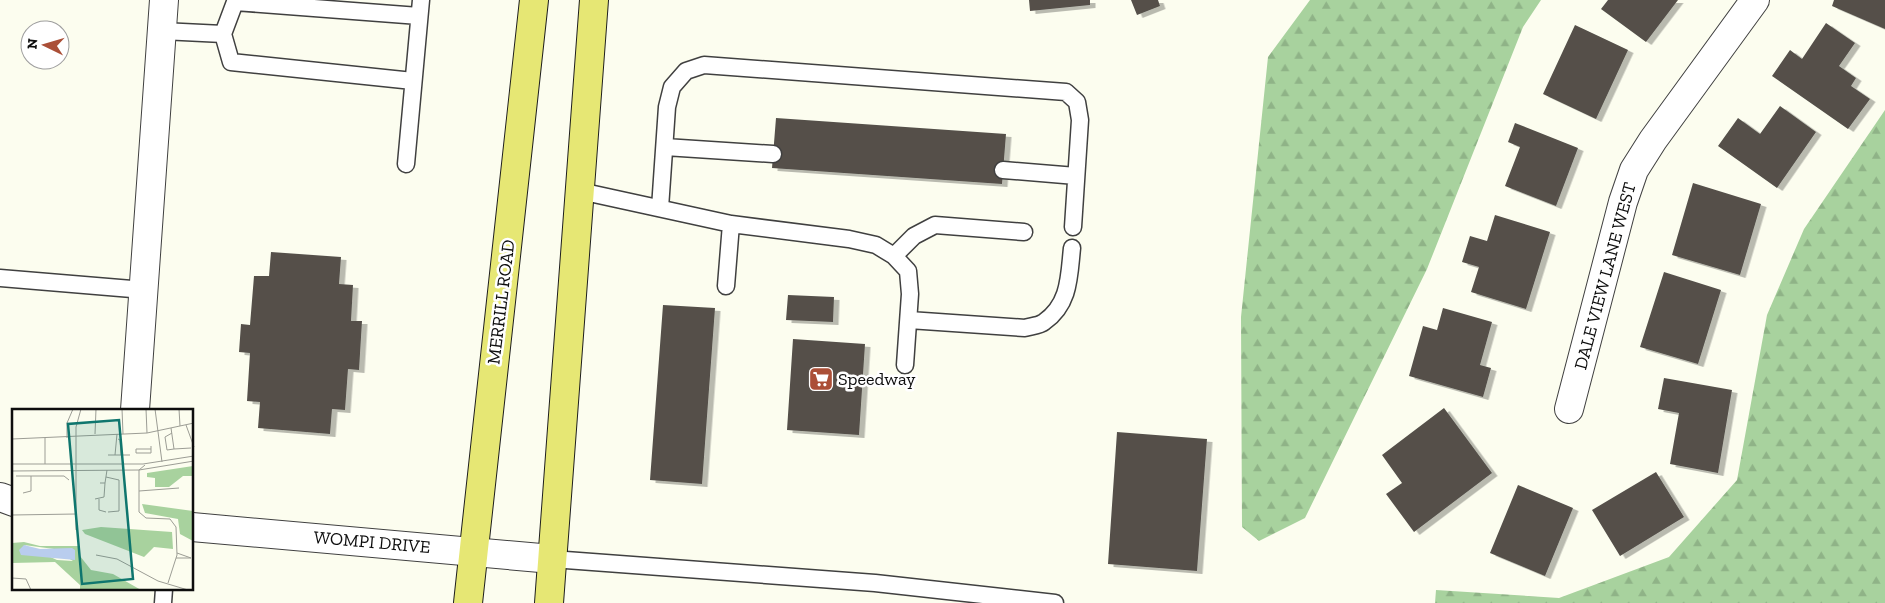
<svg xmlns="http://www.w3.org/2000/svg" width="1885" height="603" viewBox="0 0 1885 603" font-family="'Zilla Slab',serif">
  <style>
    .forest { fill: url(#forest-firs) }
    .building { fill: #54504a; filter: url(#shadow) }
    .lines { fill: none; stroke-linecap: round; stroke-linejoin: round }
    .lane-casing { stroke: #404040; stroke-width: 19 }
    .street-casing { stroke: #404040; stroke-width: 30 }
    .primary-casing { stroke: #1e1e1e; stroke-width: 30 }
    .lane { stroke: #fff; stroke-width: 16 }
    .street { stroke: #fff; stroke-width: 28 }
    .primary { stroke: #e6e774; stroke-width: 28 }
    .labels { text-anchor: middle; dominant-baseline: central; stroke-width: 5; stroke-linejoin: round; paint-order: stroke }
    .street-label { font-size: 18px; fill: #0d0d0d; stroke: #fff }
    .poi-label { font-size: 18px; fill: #0d0d0d; stroke: #fff; text-anchor: start }
    .inset-road { fill: none; stroke: #9c9d95; stroke-width: 1 }
    .view { fill: #0f766e; fill-opacity: 0.15; stroke: #0f766e; stroke-width: 2.5 }
    .inset-edge { fill: none; stroke: #0d0d0d; stroke-width: 2.5 }
  </style>
  <defs>
    <pattern id="forest-firs" width="22" height="20" patternUnits="userSpaceOnUse" patternTransform="scale(1.25)"><rect width="22" height="20" fill="#a8d29e"/><path d="M5 1l3.5 6h-7zM16 11l3.5 6h-7z" fill="#8fb387"/></pattern>
    <filter id="shadow"><feDropShadow dx="5.5" dy="3" stdDeviation="0" flood-color="#0004"/></filter>
  </defs>
  <rect width="100%" height="100%" fill="#fcfdef"/>
  <path class="forest" d="M1310 0H1541L1523 27 1427 269 1305 518 1259 541 1242 527 1241 317 1268 57Z
    M1885 110V603H1435L1436 590 1559 598 1669 557 1737 480 1767 315 1804 229Z"/>
  <path class="building" d="M1029 0H1090V5L1030 11Z
    M1131 0H1158L1160 6 1137 15Z
    M1608 0H1678L1646 42 1601 9Z
    M1834 0H1885V29L1832 6Z
    M1826 23 1855 43 1839 66 1856 78 1851 86 1870 99 1848 129 1772 76 1790 50 1802 59Z
    M1575 25 1628 50 1596 119 1543 94Z
    M1780 106 1816 132 1777 188 1718 146 1738 118 1760 134Z
    M776 118 1006 134 1002 184 772 168Z
    M1515 123 1578 148 1556 206 1505 186 1520 147 1508 142Z
    M1693 183 1761 204 1740 275 1672 255Z
    M1495 215 1550 232 1526 309 1471 292 1479 267 1462 262 1470 236 1487 241Z
    M271 252 341 257 339 284 353 285 351 321H362L359 370 348 369 345 410 332 409 330 434 258 428 260 402 247 401 250 353 239 352 241 324 250 325 254 276H269Z
    M1664 272 1721 290 1698 364 1640 347Z
    M788 295 834 297 833 322 786 320Z
    M663 305 715 308 702 484 650 480Z
    M1443 308 1492 322 1480 365 1491 368 1483 397 1409 376 1423 326 1437 330Z
    M793 339 865 344 859 435 787 430Z
    M1664 378 1732 390 1718 473 1670 464 1679 413 1658 409Z
    M1444 408 1492 473 1414 532 1386 494 1402 483 1382 455Z
    M1117 432 1207 439 1197 571 1108 564Z
    M1656 472 1684 517 1620 556 1592 510Z
    M1518 485 1573 508 1545 576 1490 553Z"/>
  <g class="lines">
    <defs>
      <path id="lane" d="M162 31 223 34
        M413 81 231 62 223 34 235 2 419 16
        M665 147 773 154
        M406 164 421 0
        M1003 170 1076 176
        M580 191 731 224 726 286
        M660 208 667 107 672 87 686 71 704 65 1066 92 1077 102 1080 120 1073 227
        M731 224 849 239 876 245 894 256 908 271 910 294 905 365
        M894 256 914 236 935 225 1024 232
        M0 278 144 290
        M909 320 1025 328C1031 326 1039 326 1044 322 1070 304 1069 276 1072 248
        M552 559 875 583 1055 603
        M163 603 164 589"/>
      <path id="street" d="M1569 409 1623 202 1634 170 1653 140 1755 0
        M135 410 164 0
        M0 497 14 502
        M192 527 552 559"/>
      <path id="primary" d="M468 603 534 0
        M549 603 594 0"/>
    </defs>
    <use href="#lane" class="lane-casing"/>
    <use href="#street" class="street-casing"/>
    <use href="#primary" class="primary-casing"/>
    <use href="#lane" class="lane"/>
    <use href="#street" class="street"/>
    <use href="#primary" class="primary"/>
  </g>
  <defs>
    <symbol id="supermarket-square" viewBox="-11 -11 22 22"><rect x="-9" y="-9" width="18" height="18" rx="4" fill="#ab4f37" stroke="#fff"/><path d="M-6-5.5h2.5l.6 2H6L4.5 2H-2.5L-4.4-4H-6ZM-1.5 3.2a1.3 1.3 0 1 0 .1 0ZM3 3.2a1.3 1.3 0 1 0 .1 0Z" fill="#fff"/></symbol>
  </defs>
  <g fill-rule="evenodd">
    <use href="#supermarket-square" x="807" y="365" width="28" height="28"/>
  </g>
  <g class="labels">
    <g class="street-label">
      <text transform="translate(1605 276) rotate(-75)">DALE VIEW LANE WEST</text>
      <text transform="translate(501 302) rotate(-83)">MERRILL ROAD</text>
      <text transform="translate(372 542) rotate(5)">WOMPI DRIVE</text>
    </g>
    <g class="poi-label">
      <text x="838" y="379">Speedway</text>
    </g>
  </g>
  <g transform="translate(12 409)">
    <rect width="181" height="181" fill="#fcfdef"/>
    <path d="M181 57V67H171L157 78H143V69L135 68V64ZM130 95 181 102V132L168 125 166 110 133 104ZM89 118 160 123 161 140 142 138 132 148 73 125 70 121ZM12 133 28 137H68V147L79 161 101 165 129 181H68V176L43 153 0 154V134ZM12 136 42 140 61 152 45 151Z" fill="#a8d29e" fill-rule="evenodd"/>
    <path d="M12 136 28 140 60 139 63 141V151L9 146 7 141Z" fill="#b9cdee"/>
    <path class="inset-road" d="M110 0 111 25M134 0 135 24M143 0 150 53M167 0 168 17M174 16 182 38M159 19 162 40 155 41 153 28 160 24M83 25 84 0M33 29V55M55 29V14L61 0M0 30 135 24 182 14M106 30 108 31 109 46M139 37V44H124V40H139M162 40 179 39M96 46H118M103 46 105 25M0 55H131L182 47M133 56 127 61V103L134 109 158 110 164 118 165 146 156 174M0 62 127 61 182 52M4 67H52L57 71M94 68 107 71V102L96 103M88 74H93L95 61M127 82 167 79M11 84 19 82V67M83 90 92 88 93 74M87 90V101L94 103M0 106 64 105M64 121V18L69 0M84 146 105 150 146 172 176 181M164 149H179L165 144M0 169 14 170 19 181"/>
    <path class="view" d="M107 11 121 170 70 175 56 15Z"/>
    <rect width="181" height="181" class="inset-edge"/>
  </g>
  <g transform="translate(45 45) rotate(275)"><circle r="24" fill="#ffffff" stroke="#9e9e9e"/>
  <path d="M0-4L9 19L0 12L-9 19Z" fill="#ab4f37"/>
  <text y="-8" font-size="14" font-weight="bold" text-anchor="middle" fill="#0d0d0d">N</text>
  </g>
</svg>
